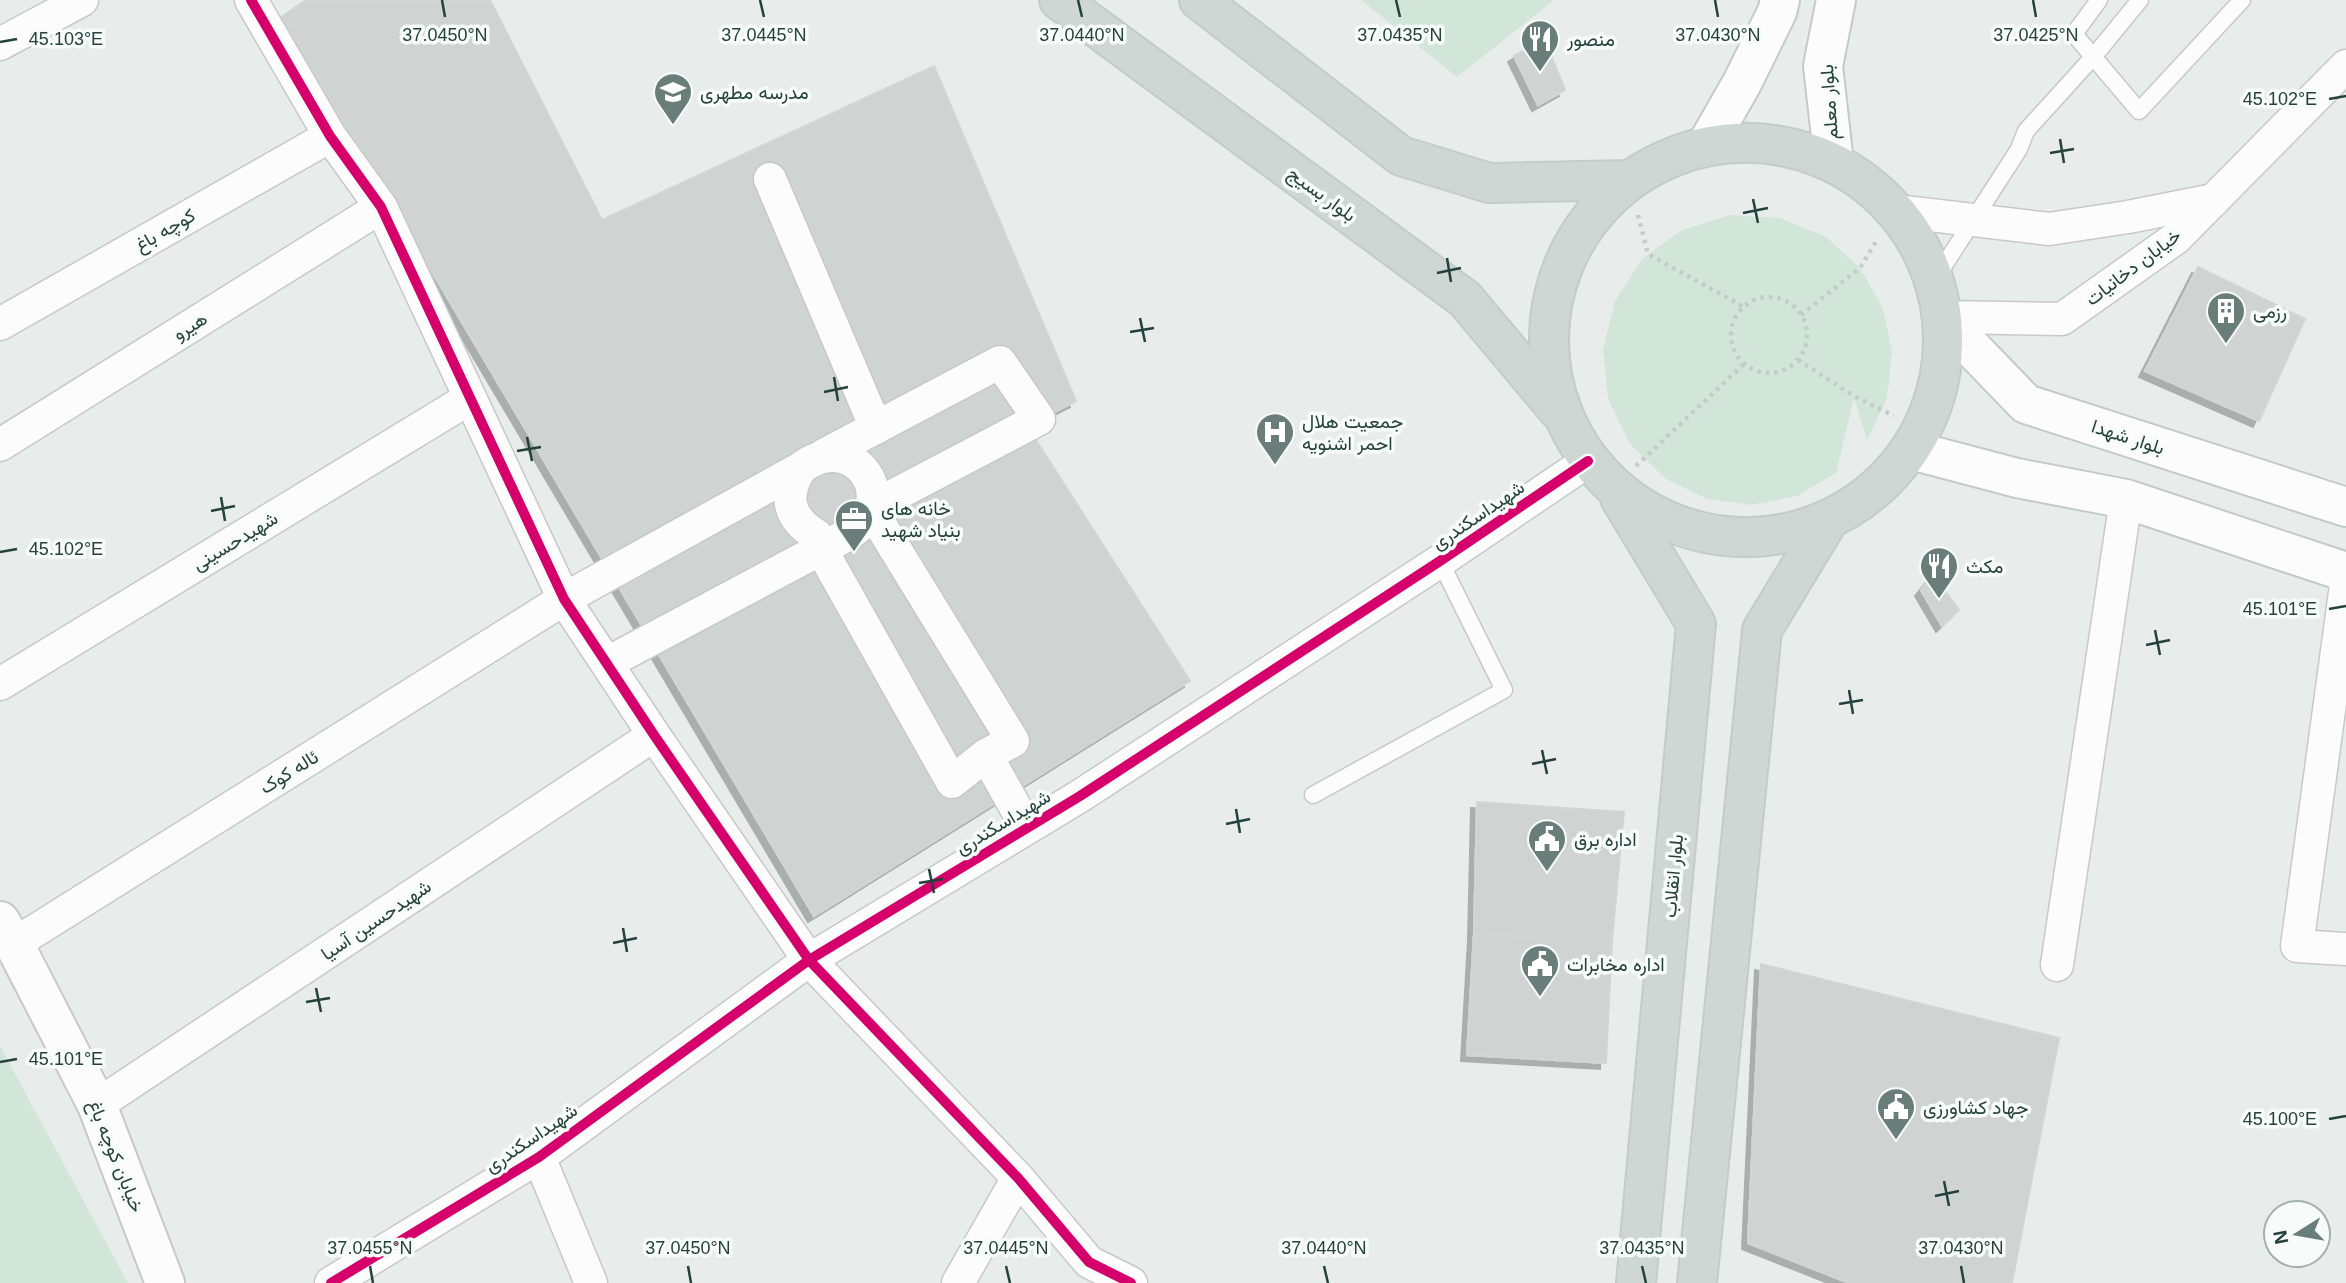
<svg xmlns="http://www.w3.org/2000/svg" width="2346" height="1283" viewBox="0 0 2346 1283" font-family="Arial,Vazirmatn,sans-serif">
  <style>
    .green { fill: #d1e6d8 }
    .building { fill: #cfd4d2; stroke: #d1d6d4; stroke-width: 2; filter: url(#shadow) }
    .lines { fill: none; stroke-linecap: round; stroke-linejoin: round }
    .service-casing { stroke: #c5cac8; stroke-width: 19 }
    .minor-casing { stroke: #c5cac8; stroke-width: 35 }
    .tertiary-casing { stroke: #c5cac8; stroke-width: 42 }
    .secondary-casing { stroke: #c3cbc8; stroke-width: 42 }
    .primary-casing { stroke: #c3ccc9; stroke-width: 42 }
    .path { stroke: #c3ccca; stroke-width: 4.5; stroke-dasharray: 3.5 5; stroke-linecap: butt }
    .service { stroke: #fcfcfc; stroke-width: 16 }
    .minor { stroke: #fcfcfc; stroke-width: 32 }
    .tertiary { stroke: #fcfcfc; stroke-width: 38 }
    .secondary { stroke: #fcfcfc; stroke-width: 38 }
    .primary { stroke: #cfd7d5; stroke-width: 38 }
    .cycleway-casing { stroke: #f7fbf9; stroke-width: 15 }
    .cycleway { stroke: #d6006c; stroke-width: 10 }
    .ticks { fill: none; stroke: #24423a; stroke-width: 2.5 }
    .labels { text-anchor: middle; dominant-baseline: central; stroke-width: 7; stroke-linejoin: round; paint-order: stroke }
    .poi-label { font-size: 19px; fill: #24423a; stroke: #f7fbf9; text-anchor: start }
    .street-label { font-size: 19px; fill: #24423a; stroke: #f7fbf9 }
    .ticks-label { font-size: 18px; text-anchor: middle; fill: #24423a; stroke: #f7fbf9; stroke-width: 7; stroke-linejoin: round; paint-order: stroke }
  </style>
  <defs>
    <filter id="shadow"><feDropShadow dx="-6" dy="6" stdDeviation="0" flood-color="#0004"/></filter>
  </defs>
  <rect width="100%" height="100%" fill="#e8edeb"/>
  <path class="green" d="M1361 0H1554L1457 77Z
    M1730 215 1780 218 1826 237 1860 268 1883 308 1892 352 1887 398 1867 440 1854 398 1836 473 1797 496 1752 505 1707 499 1666 479 1630 444 1608 399 1603 349 1615 301 1642 259 1682 230Z
    M0 1046 128 1283H0Z"/>
  <path class="building" d="M306 0H490L602 220 934 66 1076 401 1027 426 1190 681 814 916 281 17Z
    M1544 38 1565 90 1538 105 1514 56Z
    M2198 267 2305 319 2259 421 2145 371Z
    M1933 575 1959 610 1942 626 1921 590Z
    M1477 802 1624 812 1612 941 1474 934Z
    M1474 934 1612 941 1606 1063 1467 1055Z
    M1761 964 2059 1038 2012 1283H1849L1748 1243Z"/>
  <g class="lines">
    <defs>
      <path id="service" d="M2099 0 2074 34 2139 111 2242 0
        M1934 281 2019 149 2026 131 2094 56 2140 0
        M1313 795 1504 690 1440 561"/>
      <path id="minor" d="M251 0 330 136 381 207 564 599 654 735 809 960 1018 1178 1089 1262 1131 1283
        M0 44 82 0
        M770 179 876 428
        M1896 211 2049 229 2128 217 2214 200
        M1942 317 2062 319 2176 238 2346 66
        M0 324 330 136
        M0 445 381 207
        M2346 585 2297 946 2346 949
        M607 663 821 549 952 782 986 755 1013 741 870 508 1039 419 1000 362 824 455
        M0 684 470 398
        M986 755 1027 828
        M14 944 564 599 801 468C849 431 894 488 862 523 852 535 834 541 821 549L816 535C788 518 783 495 801 468
        M2057 965 2126 499
        M97 1105 654 735
        M539 1157 591 1283
        M331 1283 539 1157 809 960 1080 796 1440 561 1588 461
        M958 1283 1018 1178"/>
      <path id="tertiary" d="M0 921 14 944 97 1105 165 1283"/>
      <path id="secondary" d="M1706 146 1742 83 1777 12 1780 0
        M1834 163 1823 66 1836 0
        M1942 317 2026 404 2346 507
        M1911 450 2017 478 2126 499 2346 572"/>
      <path id="primary" d="M1059 0 1465 299 1558 410
        M1199 0 1401 156 1489 183 1629 180
        M1549 340a197 197 0 1 1 394 0a197 197 0 1 1-394 0Z
        M1620 498 1696 624 1636 1283
        M1697 1283 1762 630 1828 521"/>
    </defs>
    <use href="#service" class="service-casing"/>
    <use href="#minor" class="minor-casing"/>
    <use href="#tertiary" class="tertiary-casing"/>
    <use href="#secondary" class="secondary-casing"/>
    <use href="#primary" class="primary-casing"/>
    <path class="path" d="M1638 215 1648 254 1744 307
      M1731 335a38 38 0 1 1 76 0a38 38 0 1 1-76 0Z
      M1801 315 1860 268 1877 240
      M1798 360 1854 396 1894 416
      M1636 466 1744 364"/>
    <use href="#service" class="service"/>
    <use href="#minor" class="minor"/>
    <use href="#tertiary" class="tertiary"/>
    <use href="#secondary" class="secondary"/>
    <use href="#primary" class="primary"/>
    <defs>
      <path id="cycleway" d="M251 0 330 136 381 207 564 599 654 735 809 960 1018 1178 1089 1262 1131 1283
        M331 1283 539 1157 809 960 1080 796 1440 561 1588 461"/>
    </defs>
    <use href="#cycleway" class="cycleway-casing"/>
    <use href="#cycleway" class="cycleway"/>
  </g>
  <path class="ticks" d="M442 0 445 17M760 0 764 17M1078 0 1082 17M1396 0 1400 17M1715 0 1718 17M2033 0 2036 17M0 42 17 39M2329 99 2346 96M2060 139 2064 163M2050 153 2074 149M1753 199 1758 223M1743 213 1768 208M1447 258 1451 282M1437 273 1461 268M1140 318 1145 342M1130 332 1154 328M834 377 838 401M824 392 848 387M527 437 532 461M517 451 541 447M221 497 225 521M211 511 235 506M0 552 17 549M2329 609 2346 606M2155 630 2160 655M2146 645 2170 640M1849 690 1853 714M1839 704 1863 700M1542 750 1547 774M1532 764 1556 759M1236 809 1240 833M1226 824 1250 819M929 869 934 893M919 883 943 879M623 928 627 952M613 943 637 938M316 988 321 1012M306 1002 330 998M0 1062 17 1059M2329 1119 2346 1116M1944 1181 1949 1206M1935 1196 1959 1191M370 1266 373 1283M688 1266 691 1283M1006 1266 1010 1283M1324 1266 1328 1283M1642 1266 1646 1283M1961 1266 1964 1283"/>
  <defs>
    <symbol id="restaurant-pin" viewBox="-11 -11 22 30"><path d="M0 17L-7.5 6A9.5 9.5 0 1 1 7.5 6Z" fill="#697e78" stroke="#f7fbf9"/><path d="M-5-6h1v4h1v-4h1v4h1v-4h1v5L-1.5 .5V6h-2V.5L-5-1ZM5-6V6H3V1.5H1.5Q1.5-4 5-6Z" fill="#fff"/></symbol>
    <symbol id="school-pin" viewBox="-11 -11 22 30"><path d="M0 17L-7.5 6A9.5 9.5 0 1 1 7.5 6Z" fill="#697e78" stroke="#f7fbf9"/><path d="M0-5L7-2L0 1L-7-2ZM-4 1L0 2.5L4 1V4Q0 6-4 4Z" fill="#fff"/></symbol>
    <symbol id="building-pin" viewBox="-11 -11 22 30"><path d="M0 17L-7.5 6A9.5 9.5 0 1 1 7.5 6Z" fill="#697e78" stroke="#f7fbf9"/><path d="M-4-6H4V6H1V3H-1V6H-4ZM-2.5-4.3h1.7v1.8h-1.7ZM.8-4.3h1.7v1.8H.8ZM-2.5-1h1.7V.8h-1.7ZM.8-1h1.7V.8H.8Z" fill="#fff"/></symbol>
    <symbol id="hospital-pin" viewBox="-11 -11 22 30"><path d="M0 17L-7.5 6A9.5 9.5 0 1 1 7.5 6Z" fill="#697e78" stroke="#f7fbf9"/><path d="M-5-5h3v3.5h4V-5h3V5h-3V1.5h-4V5h-3Z" fill="#fff"/></symbol>
    <symbol id="office-pin" viewBox="-11 -11 22 30"><path d="M0 17L-7.5 6A9.5 9.5 0 1 1 7.5 6Z" fill="#697e78" stroke="#f7fbf9"/><path d="M-6-3h4V-5.5h4V-3h4V5H-6ZM-1-4.5V-3h2v-1.5ZM-6 0V1H6V0Z" fill="#fff"/></symbol>
    <symbol id="civic-pin" viewBox="-11 -11 22 30"><path d="M0 17L-7.5 6A9.5 9.5 0 1 1 7.5 6Z" fill="#697e78" stroke="#f7fbf9"/><path d="M-.6-6.5H3V-4.5H.6V-3L4-1V1h2V6H-6V1h2V-1L-.6-3ZM-1.2 2.5V6h2.4V2.5Z" fill="#fff"/></symbol>
  </defs>
  <g fill-rule="evenodd">
    <use href="#restaurant-pin" x="1518" y="17" width="44" height="60"/>
    <use href="#school-pin" x="651" y="70" width="44" height="60"/>
    <use href="#building-pin" x="2204" y="289" width="44" height="60"/>
    <use href="#hospital-pin" x="1253" y="410" width="44" height="60"/>
    <use href="#office-pin" x="832" y="497" width="44" height="60"/>
    <use href="#restaurant-pin" x="1917" y="544" width="44" height="60"/>
    <use href="#civic-pin" x="1525" y="817" width="44" height="60"/>
    <use href="#civic-pin" x="1518" y="942" width="44" height="60"/>
    <use href="#civic-pin" x="1874" y="1085" width="44" height="60"/>
  </g>
  <g class="labels">
    <g class="poi-label">
      <text x="1567" y="39">منصور</text>
      <text x="700" y="92">مدرسه مطهری</text>
      <text x="2253" y="311">رزمی</text>
      <text x="1302" y="421">جمعیت هلال<tspan x="1302" dy="22">احمر اشنویه</tspan></text>
      <text x="881" y="508">خانه های<tspan x="881" dy="22">بنیاد شهید</tspan></text>
      <text x="1966" y="566">مکث</text>
      <text x="1574" y="839">اداره برق</text>
      <text x="1567" y="964">اداره مخابرات</text>
      <text x="1923" y="1107">جهاد کشاورزی</text>
    </g>
    <g class="street-label">
      <text transform="translate(1829 102) rotate(-94)">بلوار معلم</text>
      <text transform="translate(1322 194) rotate(36)">بلوار بسیج</text>
      <text transform="translate(165 230) rotate(-30)">کوچه باغ</text>
      <text transform="translate(2133 267) rotate(-37)">خیابان دخانیات</text>
      <text transform="translate(190 326) rotate(-32)">هیرو</text>
      <text transform="translate(2128 437) rotate(18)">بلوار شهدا</text>
      <text transform="translate(1478 515) rotate(-34)">شهیداسکندری</text>
      <text transform="translate(235 541) rotate(-31)">شهیدحسینی</text>
      <text transform="translate(289 772) rotate(-32)">ئاله کوک</text>
      <text transform="translate(1003 822) rotate(-31)">شهیداسکندری</text>
      <text transform="translate(1673 876) rotate(-85)">بلوار انقلاب</text>
      <text transform="translate(376 920) rotate(-34)">شهیدحسین آسیا</text>
      <text transform="translate(531 1138) rotate(-34)">شهیداسکندری</text>
      <text transform="translate(116 1156) rotate(68)">خیابان کوچه باغ</text>
    </g>
  </g>
  <g class="ticks-label">
    <text x="445" y="41">37.0450°N</text>
    <text x="764" y="41">37.0445°N</text>
    <text x="1082" y="41">37.0440°N</text>
    <text x="1400" y="41">37.0435°N</text>
    <text x="1718" y="41">37.0430°N</text>
    <text x="2036" y="41">37.0425°N</text>
    <text x="66" y="45">45.103°E</text>
    <text x="2280" y="105">45.102°E</text>
    <text x="66" y="555">45.102°E</text>
    <text x="2280" y="615">45.101°E</text>
    <text x="66" y="1065">45.101°E</text>
    <text x="2280" y="1125">45.100°E</text>
    <text x="370" y="1254">37.0455°N</text>
    <text x="688" y="1254">37.0450°N</text>
    <text x="1006" y="1254">37.0445°N</text>
    <text x="1324" y="1254">37.0440°N</text>
    <text x="1642" y="1254">37.0435°N</text>
    <text x="1961" y="1254">37.0430°N</text>
  </g>
  <g transform="translate(2297 1234) rotate(259)"><circle r="33" fill="#f7fbf9" stroke="#a3b1ad" stroke-width="2"/>
  <path d="M0-5L12 26L0 18L-12 26Z" fill="#697e78"/>
  <text y="-10" font-size="19" font-weight="bold" text-anchor="middle" fill="#24423a">N</text>
  </g>
</svg>
